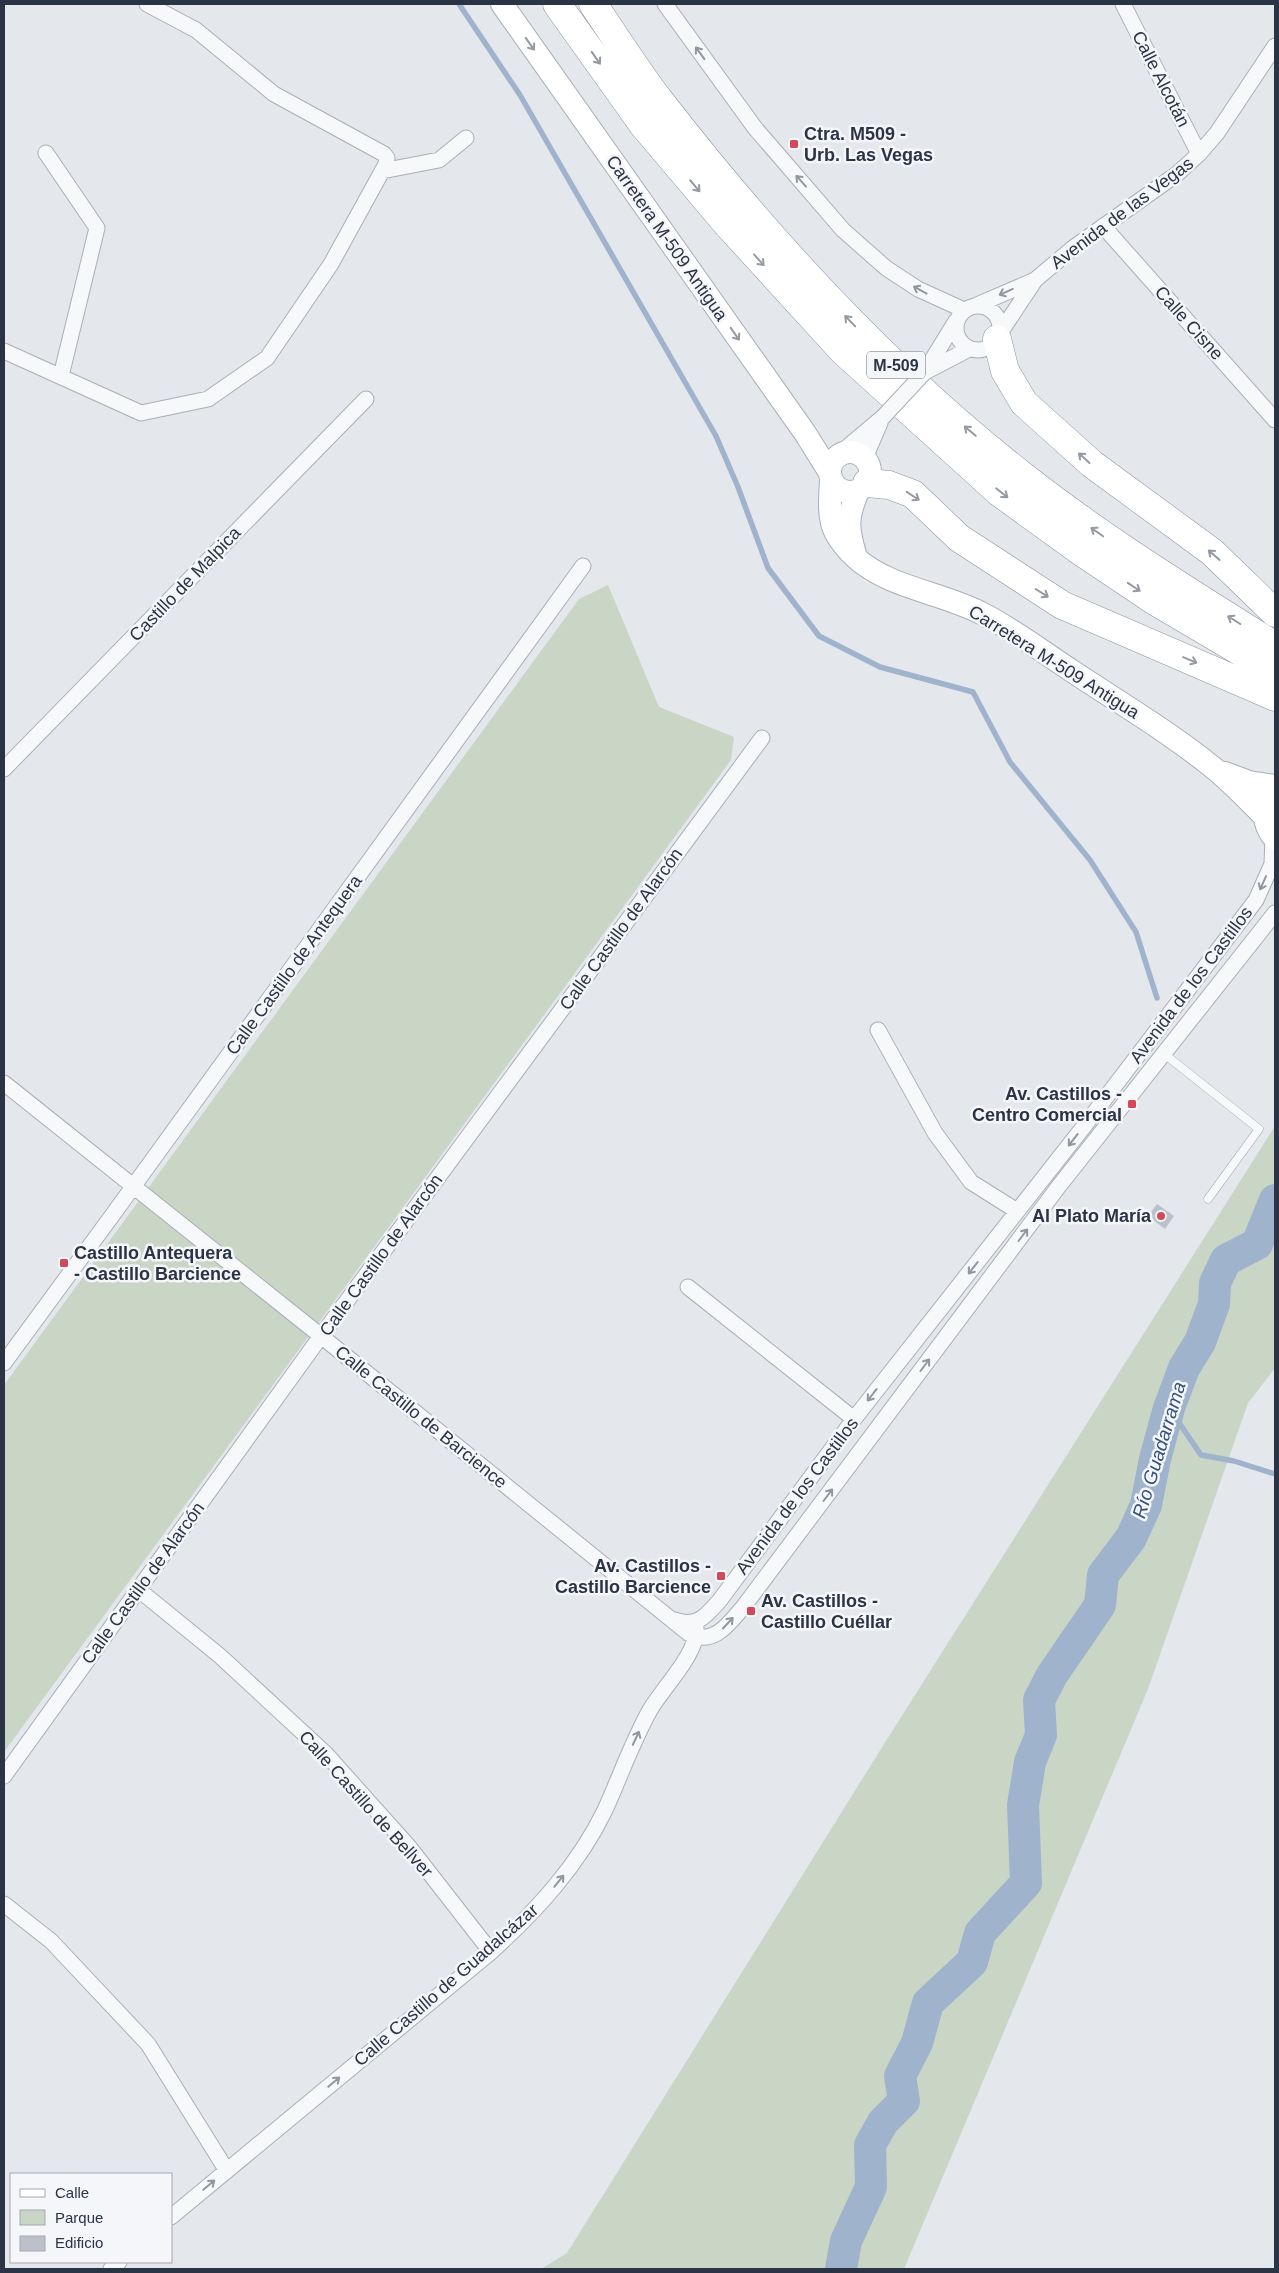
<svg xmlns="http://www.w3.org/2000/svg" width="1279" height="2273" viewBox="0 0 1279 2273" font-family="Helvetica,sans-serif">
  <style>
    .green { fill: #c9d6c5 }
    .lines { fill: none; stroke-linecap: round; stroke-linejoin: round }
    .stream { stroke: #9fb4cc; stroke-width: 5.5 }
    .river { stroke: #9fb4cc; stroke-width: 32 }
    .building { fill: #bbc0ca }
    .lane-casing { stroke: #a9aeb7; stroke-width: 9 }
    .street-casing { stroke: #a9aeb7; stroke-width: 17 }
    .secondary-casing { stroke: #a9aeb7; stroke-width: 24 }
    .highway-casing { stroke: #8b94a3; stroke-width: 29 }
    .lane { stroke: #f7f8fa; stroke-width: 8 }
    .street { stroke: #f7f8fa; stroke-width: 15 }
    .secondary { stroke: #fff; stroke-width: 22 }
    .highway { stroke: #fff; stroke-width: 28 }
    .street-bridge-casing { stroke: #a9aeb7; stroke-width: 17; stroke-linecap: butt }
    .street-bridge { stroke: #f7f8fa; stroke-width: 15 }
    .oneway { stroke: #959aa2 }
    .oneway2 { stroke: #9196a0 }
    .poi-dot { fill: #d1495b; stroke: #f4f6f9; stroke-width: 2 }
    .labels { text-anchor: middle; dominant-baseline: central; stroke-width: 5; stroke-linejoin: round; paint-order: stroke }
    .shield { fill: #f4f6f9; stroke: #676e7b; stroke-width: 1 }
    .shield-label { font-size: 16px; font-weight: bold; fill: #2b3445 }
    .street-label { font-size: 18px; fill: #2b3445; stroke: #f4f6f9 }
    .poi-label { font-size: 18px; font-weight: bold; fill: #2b3445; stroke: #f4f6f9; text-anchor: start }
    .water-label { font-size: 19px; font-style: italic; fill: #34527a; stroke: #f4f6f9 }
  </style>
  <rect width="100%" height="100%" fill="#e4e7ec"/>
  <path class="green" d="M608 585 659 707 734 737 731 760 4 1752V1385L579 599Z
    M1275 1126V1368L1248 1403 1148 1689 904 2269H541L567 2253 884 1744Z"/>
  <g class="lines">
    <path class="stream" d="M459 4 520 95 716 436 738 487 768 568 819 636 880 667 973 692 1010 762 1090 860 1136 932 1157 998
      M1169 1408 1201 1455 1234 1461 1275 1474"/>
    <path class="river" d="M841 2269 846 2241 871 2187 870 2145 883 2122 904 2101 900 2076 917 2043 928 2003 972 1962 980 1933 1026 1883 1023 1805 1030 1762 1041 1735 1039 1700 1052 1675 1100 1605 1103 1575 1131 1538 1146 1505 1155 1459 1169 1408 1184 1368 1200 1342 1214 1304 1215 1283 1226 1260 1257 1244 1275 1200"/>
  </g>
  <path class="building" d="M1157 1204 1174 1216 1165 1229 1148 1216Z"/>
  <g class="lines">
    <defs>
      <path id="lane" d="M1163 1053 1259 1129 1208 1199"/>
      <path id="street" d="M665 4 755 128 843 230 886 268 918 289 964 310
        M1123 4 1199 154
        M46 153 97 228 61 376
        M382 171 439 160 466 138
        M1103 226 1275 420
        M977 305 1035 280 1073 248 1177 174 1199 154 1217 133 1275 46
        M956 328a22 22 0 1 1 44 0a22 22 0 1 1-44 0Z
        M1000 333 1035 280
        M4 351 141 413 208 399 267 358 331 264 386 164 387 158 384 154 274 94 196 30 147 4
        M925 372 969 349
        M924 373 956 321
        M839 454 883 417
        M865 458 880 423
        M4 769 366 399
        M878 1030 935 1133 971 1182 1017 1211
        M4 1083 321 1336 688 1633C713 1647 729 1624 744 1606L1059 1186 1275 913
        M688 1287 854 1419
        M4 1363 114 1213 583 566
        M139 1590 220 1656 326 1754 410 1848 491 1952
        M675 1620C697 1628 706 1616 720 1600L854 1419 1085 1125 1256 900 1272 864 1273 836
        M4 1776 321 1336 762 738
        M4 1904 51 1941 148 2044 227 2171
        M171 2217 491 1952C536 1911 578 1866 605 1810 620 1777 632 1742 650 1710 662 1689 699 1652 696 1628
        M111 2269 119 2262"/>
      <path id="secondary" d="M502 4 805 433 830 473
        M830 472a20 20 0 1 1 40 0a20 20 0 1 1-40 0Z
        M831 480C829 517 827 531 856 558 889 588 944 593 983 614 1014 630 1043 652 1072 671 1120 703 1171 733 1216 770 1233 784 1249 801 1265 817
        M855 554C847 527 847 517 858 491
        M1225 773 1249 782 1275 786
        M1266 802C1262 814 1266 829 1275 839"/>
      <path id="highway" d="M557 4 644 126 726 223 843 351 1000 493 1080 551 1153 600 1275 672
        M593 4C615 36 636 70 660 101 767 239 886 369 1023 476 1103 539 1189 592 1275 646
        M997 339 1005 371 1024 403 1092 464 1212 552 1275 613
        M867 483 889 485 913 494 959 538 1062 605 1275 697"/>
    </defs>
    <use href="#lane" class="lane-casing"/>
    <use href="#street" class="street-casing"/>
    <use href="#secondary" class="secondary-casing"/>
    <use href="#highway" class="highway-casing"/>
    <use href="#lane" class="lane"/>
    <use href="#street" class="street"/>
    <use href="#secondary" class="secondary"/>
    <use href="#highway" class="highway"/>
    <defs>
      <path id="street-bridge" d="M883 417 924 373"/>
    </defs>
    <use href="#street-bridge" class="street-bridge-casing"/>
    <use href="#street-bridge" class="street-bridge"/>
  </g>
  <defs><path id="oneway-shaft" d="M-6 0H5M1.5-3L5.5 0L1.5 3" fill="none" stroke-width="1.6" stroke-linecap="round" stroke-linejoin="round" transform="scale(1.25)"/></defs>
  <g class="oneway">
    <use href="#oneway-shaft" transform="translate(530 44) rotate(55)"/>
    <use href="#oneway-shaft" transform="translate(596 58) rotate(55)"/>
    <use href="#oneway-shaft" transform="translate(695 186) rotate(50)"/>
    <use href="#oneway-shaft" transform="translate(759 260) rotate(48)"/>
    <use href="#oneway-shaft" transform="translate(850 321) rotate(-134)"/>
    <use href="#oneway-shaft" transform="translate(735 334) rotate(55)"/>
    <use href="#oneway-shaft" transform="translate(970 431) rotate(-140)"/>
    <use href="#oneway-shaft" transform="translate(1084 458) rotate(-138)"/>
    <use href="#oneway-shaft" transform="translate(1002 493) rotate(39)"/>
    <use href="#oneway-shaft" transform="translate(913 496) rotate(34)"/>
    <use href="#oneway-shaft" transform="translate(1097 532) rotate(-145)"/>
    <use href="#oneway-shaft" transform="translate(1214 555) rotate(-139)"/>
    <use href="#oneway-shaft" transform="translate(1134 587) rotate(34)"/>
    <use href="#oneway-shaft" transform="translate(1042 593) rotate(32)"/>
    <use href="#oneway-shaft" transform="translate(1234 620) rotate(-148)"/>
    <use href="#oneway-shaft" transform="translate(1190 660) rotate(23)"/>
  </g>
  <g class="oneway2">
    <use href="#oneway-shaft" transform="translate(700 53) rotate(-126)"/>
    <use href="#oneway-shaft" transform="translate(801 181) rotate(-132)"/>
    <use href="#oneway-shaft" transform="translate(920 290) rotate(-151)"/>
    <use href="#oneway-shaft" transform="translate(1006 292) rotate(156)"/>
    <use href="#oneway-shaft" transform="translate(1263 883) rotate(114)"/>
    <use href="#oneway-shaft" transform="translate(1073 1140) rotate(128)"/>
    <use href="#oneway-shaft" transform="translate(1023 1235) rotate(-53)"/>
    <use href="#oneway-shaft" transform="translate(973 1268) rotate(128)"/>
    <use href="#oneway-shaft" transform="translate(925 1365) rotate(-53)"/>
    <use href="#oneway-shaft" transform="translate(872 1395) rotate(128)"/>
    <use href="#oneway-shaft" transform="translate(828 1495) rotate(-53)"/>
    <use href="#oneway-shaft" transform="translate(728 1623) rotate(-47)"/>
    <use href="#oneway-shaft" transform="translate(636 1738) rotate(-65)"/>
    <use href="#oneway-shaft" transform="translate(559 1881) rotate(-51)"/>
    <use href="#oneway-shaft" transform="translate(334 2082) rotate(-40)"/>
    <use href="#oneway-shaft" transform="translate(209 2185) rotate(-40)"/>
  </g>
  <g class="poi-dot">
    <rect x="789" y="139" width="10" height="10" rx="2.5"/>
    <rect x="1127" y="1099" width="10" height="10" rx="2.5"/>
    <circle cx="1161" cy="1216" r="5"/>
    <rect x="59" y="1258" width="10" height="10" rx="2.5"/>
    <rect x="716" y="1571" width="10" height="10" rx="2.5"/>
    <rect x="746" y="1606" width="10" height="10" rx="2.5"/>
  </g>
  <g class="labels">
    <rect class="shield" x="867" y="351.5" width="58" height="27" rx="4"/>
    <g class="shield-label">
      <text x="896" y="365">M-509</text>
    </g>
    <g class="street-label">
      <text transform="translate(1161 79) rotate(63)">Calle Alcotán</text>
      <text transform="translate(1122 213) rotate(-37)">Avenida de las Vegas</text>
      <text transform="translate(667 238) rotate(55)">Carretera M-509 Antigua</text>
      <text transform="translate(1189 323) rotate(48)">Calle Cisne</text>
      <text transform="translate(185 584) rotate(-46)">Castillo de Malpica</text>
      <text transform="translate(1054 662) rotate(32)">Carretera M-509 Antigua</text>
      <text transform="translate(621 929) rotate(-54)">Calle Castillo de Alarcón</text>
      <text transform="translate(294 965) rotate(-54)">Calle Castillo de Antequera</text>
      <text transform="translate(1191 985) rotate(-53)">Avenida de los Castillos</text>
      <text transform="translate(381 1255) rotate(-54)">Calle Castillo de Alarcón</text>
      <text transform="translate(421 1417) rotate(39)">Calle Castillo de Barcience</text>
      <text transform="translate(797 1496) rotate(-53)">Avenida de los Castillos</text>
      <text transform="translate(143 1583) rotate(-54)">Calle Castillo de Alarcón</text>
      <text transform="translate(366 1804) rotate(48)">Calle Castillo de Bellver</text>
      <text transform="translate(446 1985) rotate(-41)">Calle Castillo de Guadalcázar</text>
    </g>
    <g class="poi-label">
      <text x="804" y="134">Ctra. M509 -<tspan x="804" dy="21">Urb. Las Vegas</tspan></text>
      <text x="1122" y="1094" text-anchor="end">Av. Castillos -<tspan x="1122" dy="21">Centro Comercial</tspan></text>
      <text x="1151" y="1216" text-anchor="end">Al Plato María</text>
      <text x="74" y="1253">Castillo Antequera<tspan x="74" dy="21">- Castillo Barcience</tspan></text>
      <text x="711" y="1566" text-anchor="end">Av. Castillos -<tspan x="711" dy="21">Castillo Barcience</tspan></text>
      <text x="761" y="1601">Av. Castillos -<tspan x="761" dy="21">Castillo Cuéllar</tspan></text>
    </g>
    <g class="water-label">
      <text transform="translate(1159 1450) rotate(-73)">Río Guadarrama</text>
    </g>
  </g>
  <rect width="1279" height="2273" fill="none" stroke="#2b3445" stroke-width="10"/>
  <rect x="10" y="2173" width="162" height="90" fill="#f4f6f9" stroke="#a4a8b1"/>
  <rect x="20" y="2189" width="25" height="8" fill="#ffffff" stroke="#a4a8b1"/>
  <text x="55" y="2198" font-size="15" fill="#2b3445">Calle</text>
  <rect x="20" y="2210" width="25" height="15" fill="#c9d6c5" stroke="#a4a8b1"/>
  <text x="55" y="2223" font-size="15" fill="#2b3445">Parque</text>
  <rect x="20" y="2236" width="25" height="15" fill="#bbc0ca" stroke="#a4a8b1"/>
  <text x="55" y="2248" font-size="15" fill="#2b3445">Edificio</text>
</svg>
